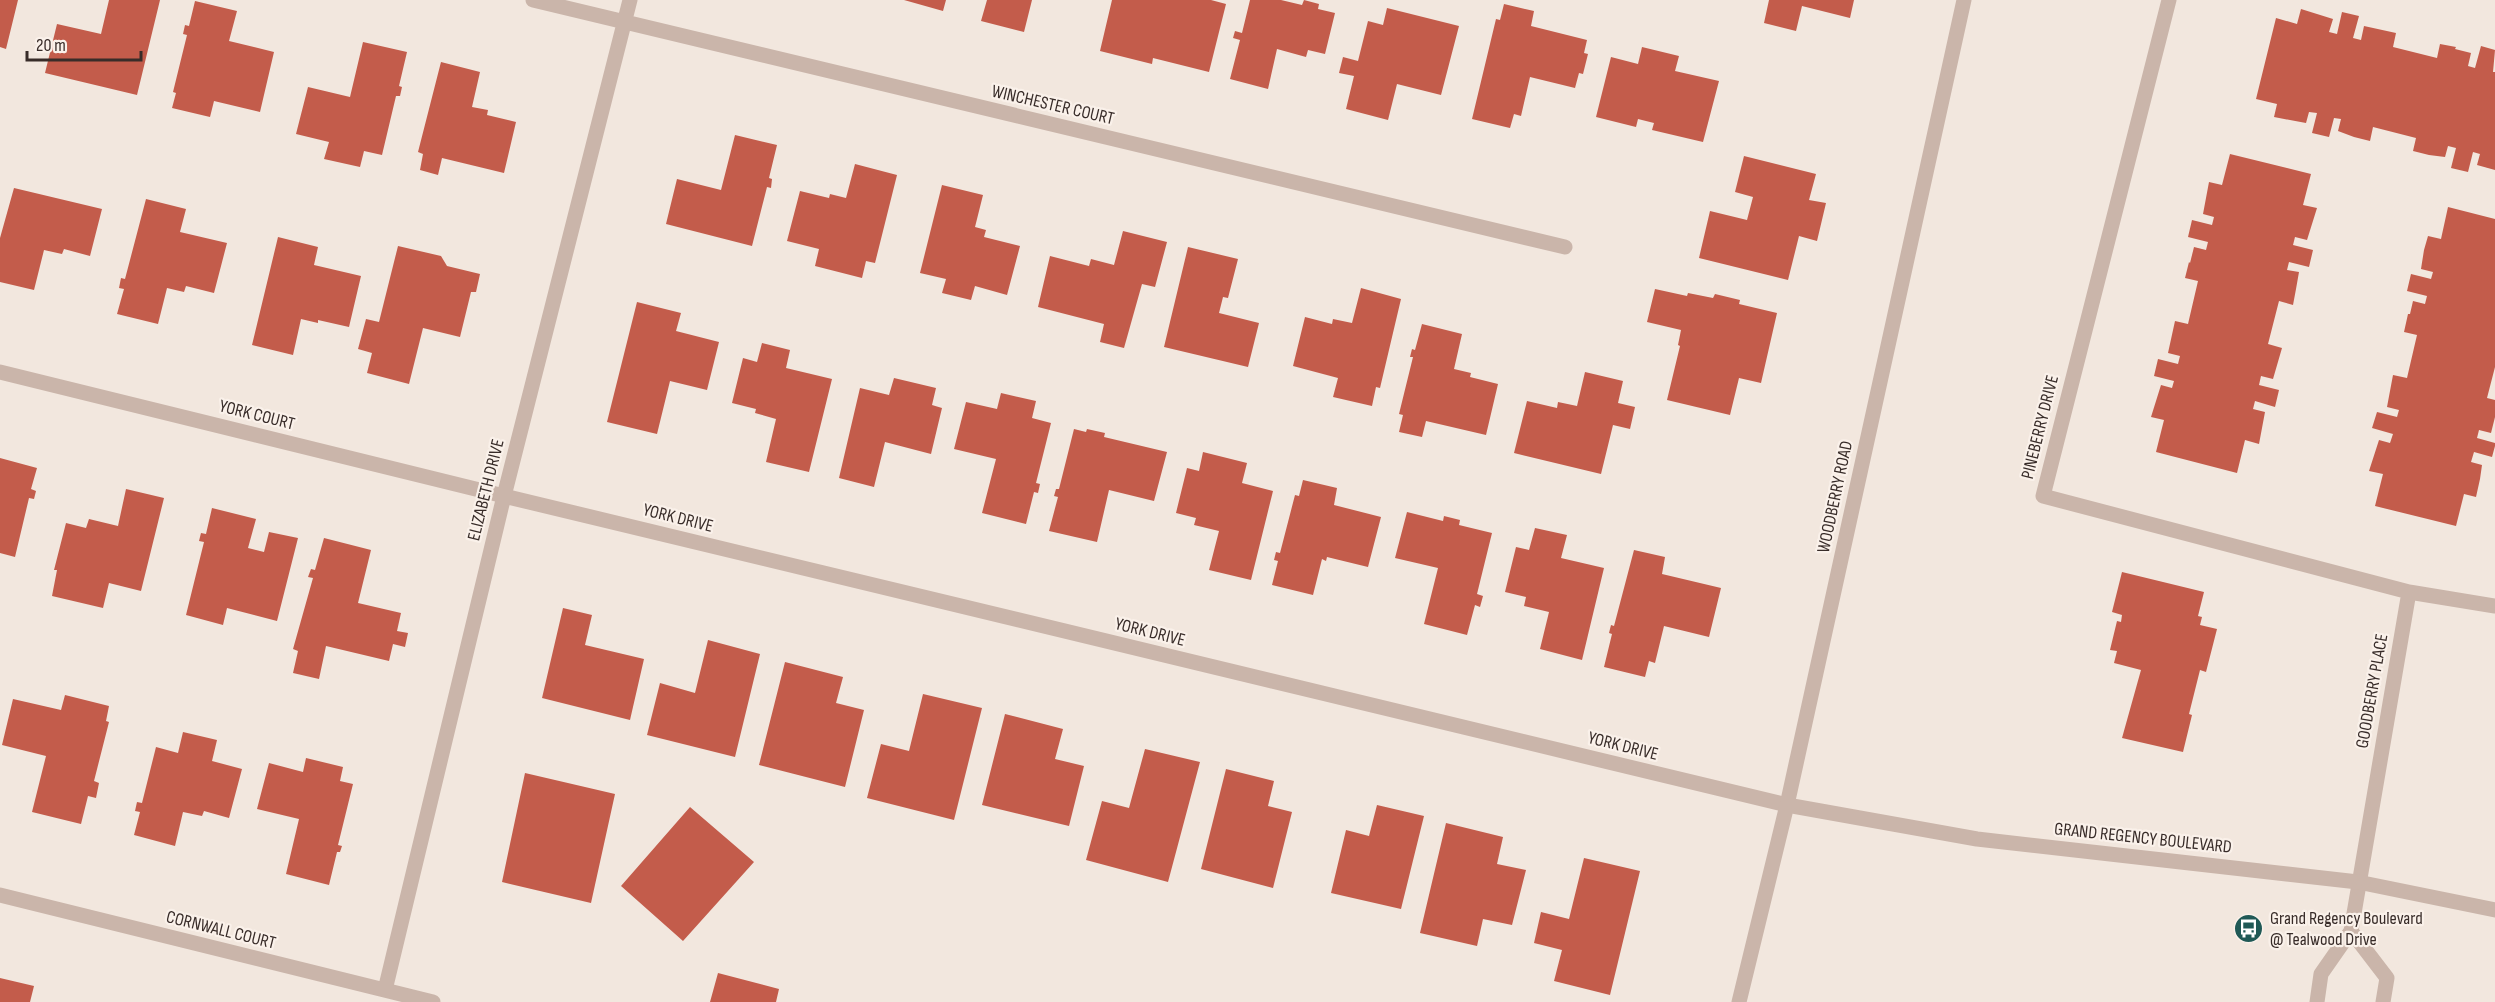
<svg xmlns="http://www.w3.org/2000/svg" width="2495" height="1002" viewBox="0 0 2495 1002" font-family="'Sofia Sans Condensed',sans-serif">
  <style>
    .building { fill: #c35c4b }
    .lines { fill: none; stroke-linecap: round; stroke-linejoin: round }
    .minor { stroke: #cab5aa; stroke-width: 15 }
    .tertiary { stroke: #cab5aa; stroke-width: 15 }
    .labels { text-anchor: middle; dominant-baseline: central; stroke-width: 4.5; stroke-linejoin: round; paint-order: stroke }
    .street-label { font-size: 18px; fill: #382c29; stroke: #faf1ea }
    .poi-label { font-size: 18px; fill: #382c29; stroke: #faf1ea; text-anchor: start }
  </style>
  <rect width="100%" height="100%" fill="#f2e7de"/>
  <path class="building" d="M0 0H18L6 49 0 47Z
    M109 0H160L137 95 45 73 57 24 101 34Z
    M904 0H946L943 11Z
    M987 0H1032L1024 32 981 21Z
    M1112 0H1211L1226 4 1209 72 1153 58 1152 64 1100 51Z
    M1250 0H1281L1302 5 1304 0 1319 4 1318 9 1335 13 1325 54 1308 50 1306 57 1277 49 1268 89 1230 79 1240 40 1233 38 1235 31 1242 33Z
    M1769 0H1854L1850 18 1802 6 1796 31 1764 23Z
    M195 1 237 11 229 41 274 52 260 112 214 101 210 117 172 108 176 93 173 92 187 35 183 34 185 25 189 26Z
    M1504 4 1534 11 1531 26 1587 40 1584 53 1588 54 1583 74 1579 73 1575 88 1530 77 1521 116 1514 114 1510 128 1472 119 1496 19 1500 20Z
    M1387 8 1459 26 1441 95 1397 84 1388 120 1346 109 1354 76 1339 73 1343 57 1358 61 1368 21 1383 25Z
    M2301 9 2333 19 2329 32 2337 34 2342 12 2359 16 2353 38 2361 40 2364 26 2396 33 2393 47 2437 58 2440 44 2456 47 2455 49 2471 53 2468 66 2475 68 2481 46 2495 50 2493 72H2495V170L2477 165 2480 154 2473 152 2468 172 2451 168 2456 148 2448 146 2445 157 2429 155 2413 151 2416 138 2373 127 2370 141 2354 137 2338 131 2341 119 2334 118 2329 137 2312 133 2317 113 2309 112 2306 123 2274 117 2277 104 2256 99 2276 18 2297 24Z
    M363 42 407 52 399 86 402 87 400 96H396L382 155 364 151 360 167 324 159 329 142 296 134 308 87 350 97Z
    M1642 47 1679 56 1675 71 1719 81 1703 142 1652 130 1654 123 1638 119 1636 127 1596 117 1611 57 1638 64Z
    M441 62 480 72 472 107 488 110 487 115 516 122 504 173 442 158 438 175 420 170 423 154 418 152Z
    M735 135 777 145 769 178 772 179 771 188 767 187 752 246 666 224 677 179 721 190Z
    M2230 154 2311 174 2303 205 2317 208 2307 240 2295 237 2293 245 2313 250 2309 267 2289 262 2287 270 2299 272 2296 289 2293 305 2279 301 2268 344 2282 348 2273 379 2261 376 2259 385 2279 390 2275 407 2255 401 2253 409 2265 412 2259 444 2245 440 2237 473 2156 452 2164 420 2151 417 2161 385 2172 388 2174 381 2154 376 2158 359 2178 364 2180 356 2168 353 2175 321 2188 324 2198 281 2185 278 2189 262 2190 263 2194 247 2206 250 2208 242 2188 237 2192 220 2212 225 2214 217 2203 214 2209 182 2222 185Z
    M1744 156 1816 174 1809 200 1826 203 1817 241 1799 236 1788 280 1699 258 1710 211 1747 220 1753 197 1735 192Z
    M855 164 897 175 875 263 866 261 862 278 815 266 819 249 787 241 800 191 829 198 830 194 846 198Z
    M942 185 983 195 975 227 986 230 984 237 1020 246 1007 295 975 286 971 300 942 293 946 279 920 273Z
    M14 188 102 209 90 256 64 249 62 254 44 250 34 290 0 282V238Z
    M146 199 186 209 180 232 227 243 214 293 186 286 184 292 167 288 158 324 117 314 124 289 119 288 121 278 125 279Z
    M2448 207 2495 219V367L2487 398 2495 400V417L2491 433 2479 430 2477 438 2495 443V446L2492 457 2474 452 2471 462 2482 465 2480 479 2476 497 2464 494 2456 526 2375 506 2383 474 2369 471 2379 440 2390 443 2393 434 2372 428 2377 412 2397 417 2399 410 2387 407 2393 375 2407 378 2417 335 2404 332 2408 314H2410L2413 301 2425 304 2427 296 2407 291 2411 274 2431 279 2433 272 2421 269 2424 250 2428 236 2441 239Z
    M1123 231 1167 242 1155 287 1142 284 1124 348 1100 342 1104 324 1038 307 1050 256 1089 266 1091 259 1114 265Z
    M278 237 318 247 314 265 361 276 349 327 318 320V323L301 319 293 355 252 345Z
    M398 246 441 256 447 266 480 274 476 292H471L460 337 423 328 409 384 367 373 372 353 358 349 366 319 379 322Z
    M1188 247 1238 259 1228 298 1223 297 1219 313 1259 323 1248 367 1164 347Z
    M1361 288 1401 299 1380 388 1376 387 1372 406 1333 397 1338 378 1293 366 1305 317 1332 324 1333 319 1352 323Z
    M1655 289 1687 296 1688 293 1713 298 1715 294 1740 300 1739 304 1777 313 1761 383 1739 378 1730 415 1667 400 1680 346 1678 345 1681 330 1647 322Z
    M637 302 681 313 676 331 719 342 707 390 670 381 657 434 607 422Z
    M1422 324 1462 334 1454 369 1471 373 1470 377 1498 384 1486 435 1426 421 1422 437 1399 432 1403 415 1399 414 1413 357H1410L1412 349 1415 350Z
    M762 343 790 350 786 368 832 379 809 472 766 462 776 419 755 413 756 409 732 403 743 358 757 362Z
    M1585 372 1623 381 1618 403 1635 407 1630 429 1613 425 1601 474 1514 453 1527 401 1557 408 1558 402 1577 406Z
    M894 378 936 388 932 405 942 408 931 454 885 442 874 487 839 478 860 388 889 395Z
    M1001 393 1036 401 1032 418 1051 423 1036 483 1040 484 1038 493 1034 492 1026 524 982 513 996 459 954 449 966 402 997 409Z
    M1074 429 1086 432 1087 429 1105 433 1104 437 1167 452 1154 501 1109 490 1097 542 1049 531 1058 497 1054 496 1056 489H1059Z
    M1203 452 1247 463 1242 483 1273 491 1251 580 1209 570 1219 531 1194 525 1196 518 1176 513 1187 468 1199 471Z
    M0 458 37 468 31 489 36 491 34 499 29 498 15 557 0 553Z
    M1303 480 1337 488 1334 505 1381 517 1368 567 1327 557 1326 561 1322 559 1313 595 1272 585 1278 561 1274 560 1276 552 1280 553 1295 495 1299 496Z
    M126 489 164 498 141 591 109 583 103 608 52 596 57 570H54L66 523 86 528 89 519 118 526Z
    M212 508 256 519 248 548 264 552 269 532 298 538 277 621 227 608 223 625 186 615 204 542 199 541 201 533 206 534Z
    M1407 512 1443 521 1444 516 1460 520 1459 525 1492 533 1477 594 1483 596 1480 607 1475 605 1467 635 1424 624 1438 568 1395 558Z
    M1535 528 1567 535 1561 558 1604 568 1582 660 1540 649 1549 612 1524 606 1526 597 1505 592 1516 547 1529 550Z
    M324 538 371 550 358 603 401 613 397 631 408 633 405 647 393 644 389 661 326 646 319 679 293 673 298 651 293 649 313 578 308 577 311 569 315 570Z
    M1634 550 1665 557 1662 574 1721 588 1709 637 1664 626 1655 663 1649 661 1645 677 1604 667 1612 634 1609 633 1611 625 1614 626Z
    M2122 572 2204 592 2198 616 2202 617 2200 625 2217 629 2206 672 2200 670 2189 714 2192 715 2183 752 2122 738 2141 670 2114 663 2117 651 2110 650 2117 621 2121 622 2122 615 2112 612Z
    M563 608 592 615 585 645 644 659 630 720 542 698Z
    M708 640 760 654 735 757 647 735 660 683 695 693Z
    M785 662 843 677 836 703 864 710 845 787 759 765Z
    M923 694 982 708 954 820 867 798 881 744 909 751Z
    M65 695 109 706 106 721 109 722 94 781 99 783 96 798 88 796 81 824 32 812 46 756 2 745 13 699 61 710Z
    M1005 714 1063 729 1055 759 1084 766 1069 826 982 805Z
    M183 732 217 740 212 761 242 769 229 818 204 811 202 816 183 812 175 846 134 835 140 812 135 811 137 802 142 803 156 747 178 753Z
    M1145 749 1200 762 1168 882 1086 860 1102 801 1129 808Z
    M306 758 343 767 340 781 353 784 338 845 342 846 340 852H337L329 885 286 874 299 819 257 809 269 763 303 772Z
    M1226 769 1274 781 1268 806 1292 812 1273 888 1201 869Z
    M525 773 615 794 591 903 502 882Z
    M1377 805 1424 816 1401 909 1331 893 1346 830 1369 836Z
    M690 807 754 862 683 941 621 886Z
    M1446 823 1503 837 1497 864 1526 870 1512 925 1483 919 1477 946 1420 933Z
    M1584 858 1640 871 1610 995 1554 981 1562 950 1534 943 1541 912 1569 919Z
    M718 973 779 989 776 1002H710Z
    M0 978 34 986 30 1002H0Z"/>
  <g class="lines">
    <path class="minor" d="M533 0 1565 247
      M2169 0 2043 496 2409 592 2495 606
      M0 372 504 496 1787 805
      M0 895 433 1002
      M2351 931 2387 978 2383 1002
      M385 990 504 496 630 0
      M2317 1002 2321 974 2351 931 2409 592"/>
    <path class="tertiary" d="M1787 805 1977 839 2358 882 2495 910
      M1739 1002 1787 805 1964 0"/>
  </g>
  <defs>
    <symbol id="bus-disc" viewBox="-11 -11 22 22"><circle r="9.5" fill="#205956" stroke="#faf1ea"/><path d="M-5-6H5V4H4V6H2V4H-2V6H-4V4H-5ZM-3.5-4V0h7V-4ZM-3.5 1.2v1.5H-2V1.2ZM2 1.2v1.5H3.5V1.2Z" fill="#fff"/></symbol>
  </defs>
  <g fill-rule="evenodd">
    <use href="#bus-disc" x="2232" y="912" width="33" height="33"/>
  </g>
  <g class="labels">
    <g class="street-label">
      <text transform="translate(1053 105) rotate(13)">WINCHESTER COURT</text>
      <text transform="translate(257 415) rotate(14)">YORK COURT</text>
      <text transform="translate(2040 427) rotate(-76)">PINEBERRY DRIVE</text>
      <text transform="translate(486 490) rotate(-76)">ELIZABETH DRIVE</text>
      <text transform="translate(1835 497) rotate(-78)">WOODBERRY ROAD</text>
      <text transform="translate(678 518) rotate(14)">YORK DRIVE</text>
      <text transform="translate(1150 632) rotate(14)">YORK DRIVE</text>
      <text transform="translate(2372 691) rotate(-80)">GOODBERRY PLACE</text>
      <text transform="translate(1623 746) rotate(14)">YORK DRIVE</text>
      <text transform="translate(2143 838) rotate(6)">GRAND REGENCY BOULEVARD</text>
      <text transform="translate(221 930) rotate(14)">CORNWALL COURT</text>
    </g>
    <g class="poi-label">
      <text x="2270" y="918">Grand Regency Boulevard<tspan x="2270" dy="21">@ Tealwood Drive</tspan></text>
    </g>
  </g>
  <path d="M27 51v9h114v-9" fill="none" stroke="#382c29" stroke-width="3"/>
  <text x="36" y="51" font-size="18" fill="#382c29" stroke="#faf1ea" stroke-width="4.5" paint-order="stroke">20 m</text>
</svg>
